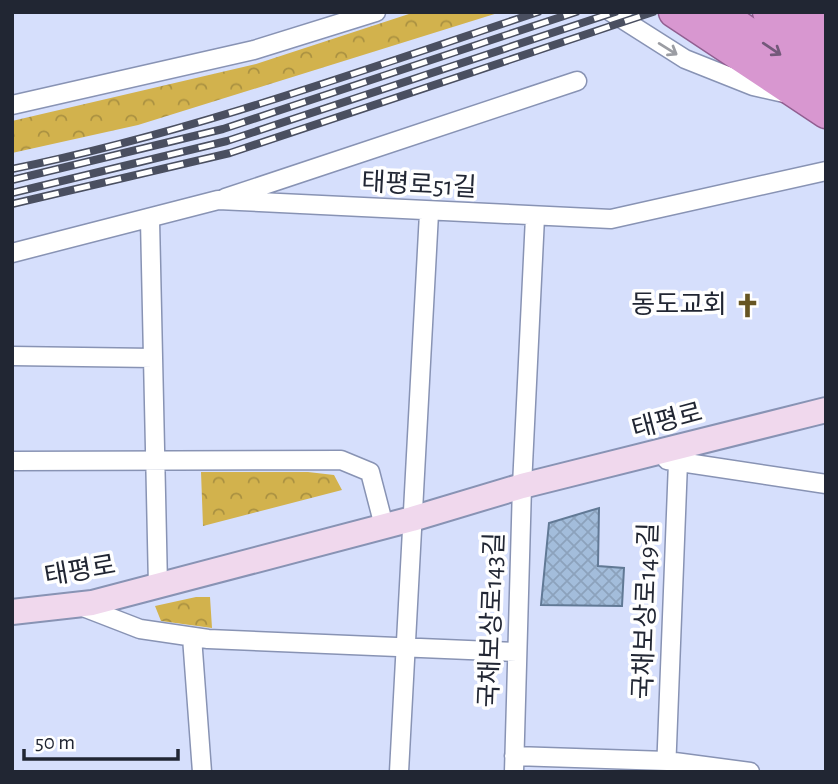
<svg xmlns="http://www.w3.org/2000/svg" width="838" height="784" viewBox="0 0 838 784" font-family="'Alegreya Sans','Noto Sans KR',sans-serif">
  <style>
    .forest { fill: url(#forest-crowns) }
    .building { fill: url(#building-cross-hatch); stroke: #617995; stroke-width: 2 }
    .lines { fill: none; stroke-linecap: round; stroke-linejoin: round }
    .minor-casing { stroke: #8893b4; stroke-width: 21 }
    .secondary-casing { stroke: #8893b4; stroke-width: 28 }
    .trunk-casing { stroke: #915f91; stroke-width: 33 }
    .minor { stroke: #fff; stroke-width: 18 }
    .secondary { stroke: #f0d8ed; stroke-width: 24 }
    .trunk { stroke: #d897d0; stroke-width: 30 }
    .rail-casing { stroke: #4a4f60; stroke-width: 8 }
    .rail { stroke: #fff; stroke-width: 5; stroke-dasharray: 16; stroke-linecap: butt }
    .oneway { stroke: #9b9da3 }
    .oneway2 { stroke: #73597a }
    .labels { text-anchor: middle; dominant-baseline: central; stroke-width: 7; stroke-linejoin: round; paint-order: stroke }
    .street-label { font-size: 26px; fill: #212633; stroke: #fff }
    .poi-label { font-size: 26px; fill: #212633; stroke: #fff; text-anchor: end }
  </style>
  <defs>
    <pattern id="forest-crowns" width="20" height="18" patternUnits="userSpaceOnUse" patternTransform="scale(1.75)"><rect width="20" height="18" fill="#d2b24d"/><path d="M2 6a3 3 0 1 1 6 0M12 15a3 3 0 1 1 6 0" fill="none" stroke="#aa9141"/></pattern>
    <pattern id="building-cross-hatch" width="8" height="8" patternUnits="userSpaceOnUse" patternTransform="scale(1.75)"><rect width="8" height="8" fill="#a3bddb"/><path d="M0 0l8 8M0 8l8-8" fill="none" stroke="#8ca2bc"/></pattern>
  </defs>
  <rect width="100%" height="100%" fill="#d6dffc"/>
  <path class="forest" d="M415 12H501L138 125 12 153V121L256 64Z
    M201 472H308L334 475 342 490 203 526Z
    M196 597H210L212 628 161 621 155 606Z"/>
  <path class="building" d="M599 508 598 566 624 568 622 606 541 605 549 523Z"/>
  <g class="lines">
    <defs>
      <path id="minor" d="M611 12 685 59 753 86 784 93
        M12 105 254 50 376 12
        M225 198 577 81
        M150 220 158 586
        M12 253 218 200 611 219 826 171
        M12 356 153 358
        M667 460 826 484
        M12 461 341 460 370 472 384 526
        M78 605 140 629 208 639 517 652
        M192 637 202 772
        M514 756 667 761 750 772
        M399 772 429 213
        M514 772 522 486 535 217
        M666 772 678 462"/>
      <path id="secondary" d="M12 612 92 603 412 519 522 486 826 410"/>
      <path id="trunk" d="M674 12 826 113
        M718 12 826 86
        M768 12 826 52
        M811 12 826 21"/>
    </defs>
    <use href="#minor" class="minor-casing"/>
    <use href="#secondary" class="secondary-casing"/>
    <use href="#trunk" class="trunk-casing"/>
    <use href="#minor" class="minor"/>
    <use href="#secondary" class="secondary"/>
    <use href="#trunk" class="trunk"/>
    <defs>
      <path id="rail" d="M12 169C192 132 364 70 538 12
        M12 180 223 129 576 12
        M12 193 227 141 615 12
        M12 204 230 153 653 12"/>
    </defs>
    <use href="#rail" class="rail-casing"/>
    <use href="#rail" class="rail"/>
  </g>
  <defs><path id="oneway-shaft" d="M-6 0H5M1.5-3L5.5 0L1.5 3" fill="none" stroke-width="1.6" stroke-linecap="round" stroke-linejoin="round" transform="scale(1.75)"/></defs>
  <use class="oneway" href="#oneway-shaft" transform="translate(668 49) rotate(32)"/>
  <use class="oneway2" href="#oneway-shaft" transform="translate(772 49) rotate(34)"/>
  <defs>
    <symbol id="church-bare" viewBox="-9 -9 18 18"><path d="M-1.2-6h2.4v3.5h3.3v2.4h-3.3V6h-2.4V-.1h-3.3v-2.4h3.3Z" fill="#665523" stroke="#fff" stroke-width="2.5" paint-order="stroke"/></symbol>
  </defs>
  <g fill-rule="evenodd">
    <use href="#church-bare" x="730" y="288" width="35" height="35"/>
  </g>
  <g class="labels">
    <g class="street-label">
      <text transform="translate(419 185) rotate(3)">태평로51길</text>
      <text transform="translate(667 421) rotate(-15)">태평로</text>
      <text transform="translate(80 571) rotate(-10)">태평로</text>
      <text transform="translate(646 611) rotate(-88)">국채보상로149길</text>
      <text transform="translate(492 620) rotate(-88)">국채보상로143길</text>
    </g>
    <g class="poi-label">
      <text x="727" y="305">동도교회</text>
    </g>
  </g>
  <rect width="838" height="784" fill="none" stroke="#212633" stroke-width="28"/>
  <path d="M24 749v10h154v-10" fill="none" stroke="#212633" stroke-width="3.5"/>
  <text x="35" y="749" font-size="21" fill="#212633" stroke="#ffffff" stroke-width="5" paint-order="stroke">50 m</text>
</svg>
